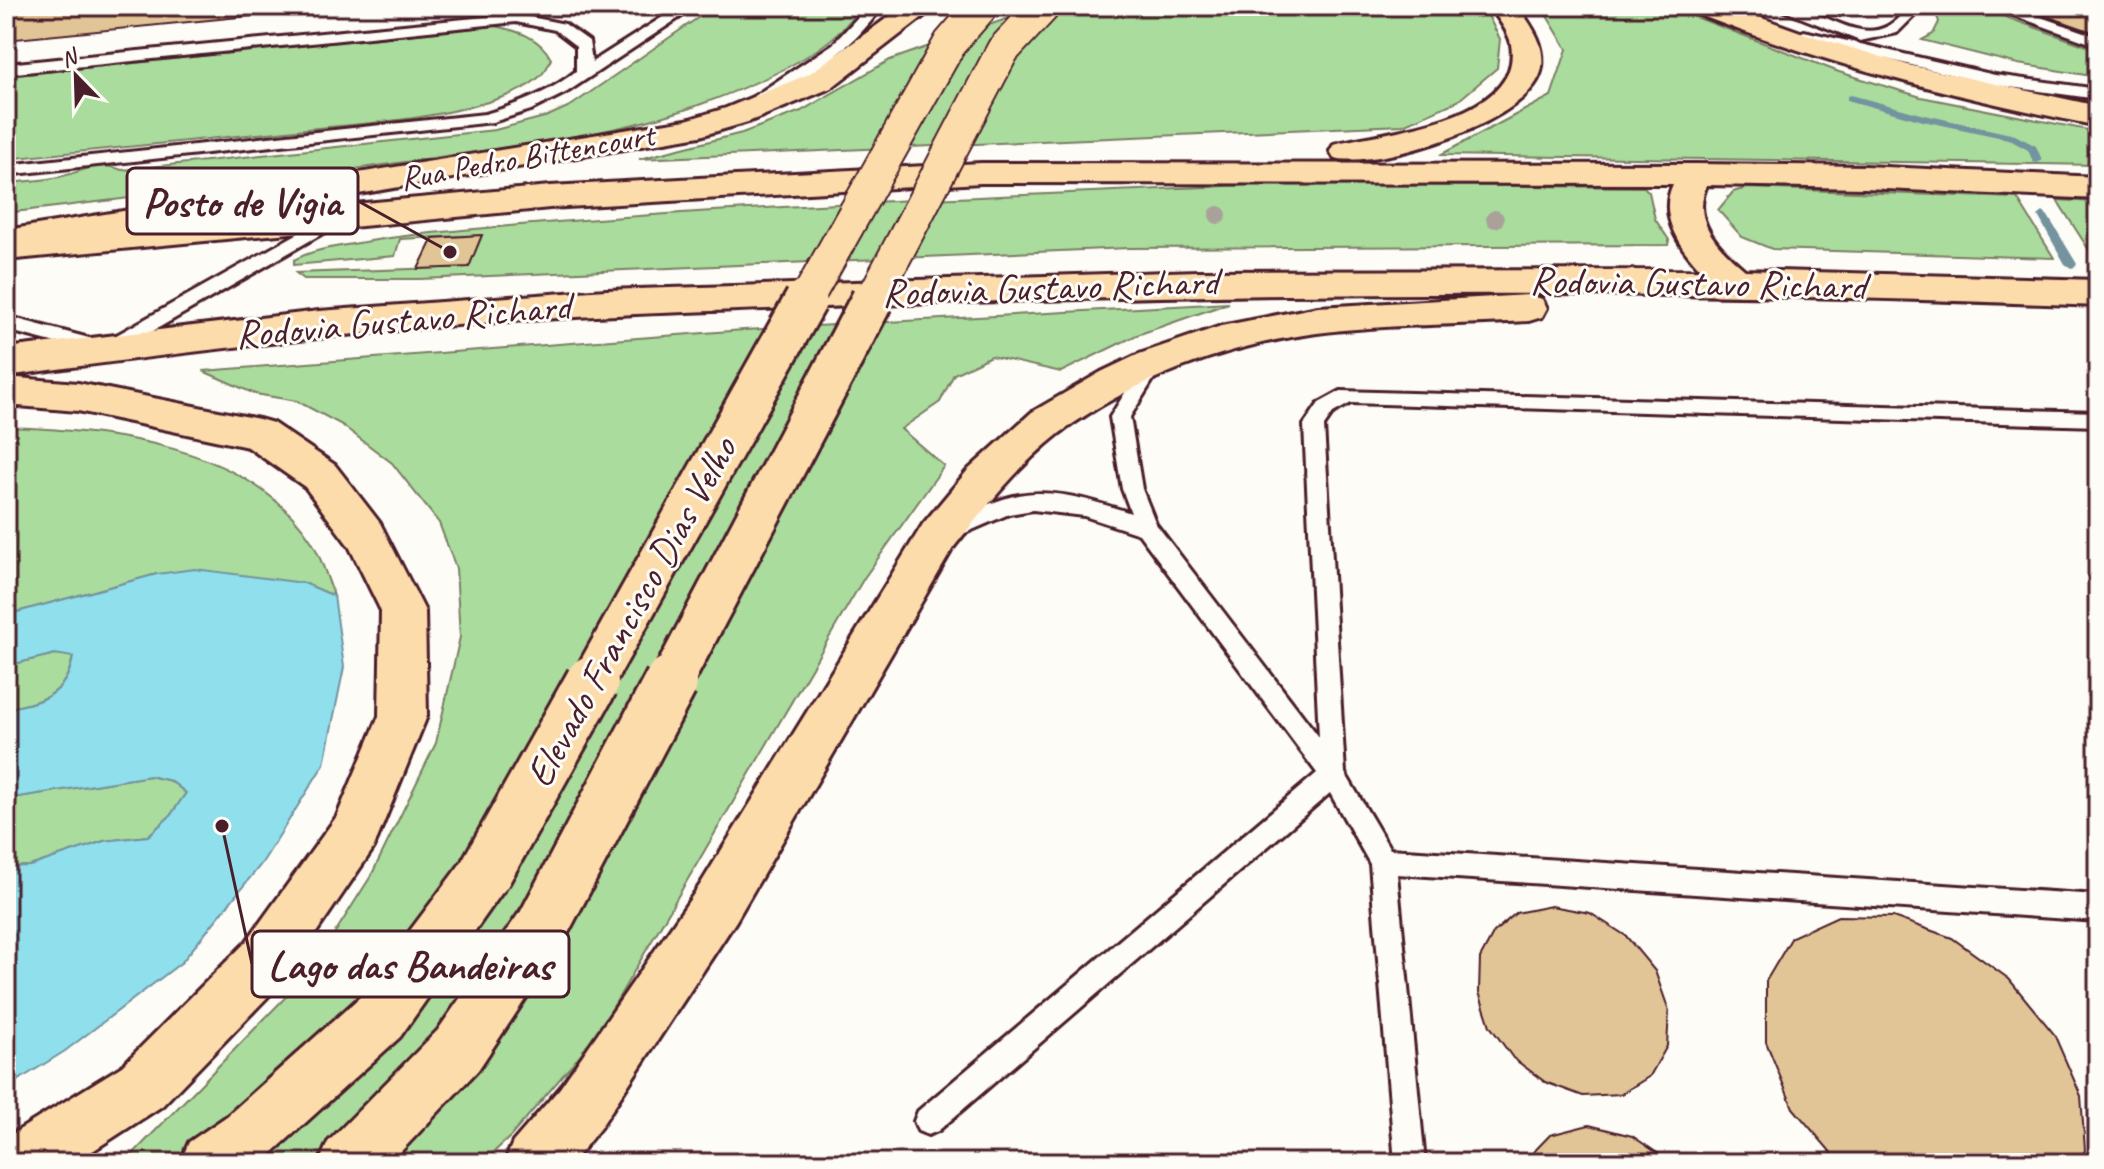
<svg xmlns="http://www.w3.org/2000/svg" width="2104" height="1169" viewBox="0 0 2104 1169" font-family="Caveat,sans-serif">
  <style>
    .green { fill: #aadc9d; stroke: #7a7e64; stroke-width: 2 }
    .water { fill: #8fe0ec; stroke: #73939f; stroke-width: 2 }
    .lines { fill: none; stroke-linecap: round; stroke-linejoin: round }
    .stream { fill: #73939f; fill-rule: evenodd }
    .building { fill: #e2c596; stroke: #4a1f2b; stroke-width: 2 }
    .service-casing { stroke: #4a1f2b; stroke-width: 6 }
    .primary-casing { stroke: #4a1f2b; stroke-width: 6 }
    .trunk-casing { stroke: #4a1f2b; stroke-width: 6 }
    .service { fill: #fdfcf7; fill-rule: evenodd }
    .primary { fill: #fddcac; fill-rule: evenodd }
    .trunk { fill: #fddcac; fill-rule: evenodd }
    .trunk-bridge-far2-casing { stroke: #4a1f2b; stroke-width: 36; stroke-linecap: butt }
    .trunk-bridge-far1-casing { stroke: #4a1f2b; stroke-width: 47; stroke-linecap: butt }
    .trunk-bridge-casing { stroke: #4a1f2b; stroke-width: 58; stroke-linecap: butt }
    .trunk-bridge-far2 { stroke: #fddcac; stroke-width: 32 }
    .trunk-bridge-far1 { stroke: #fddcac; stroke-width: 41 }
    .trunk-bridge { stroke: #fddcac; stroke-width: 52 }
    .tree { fill: #aaa29a }
    .labels { text-anchor: middle; dominant-baseline: central; stroke-width: 6; stroke-linejoin: round; paint-order: stroke }
    .far-street-label { font-size: 34px; fill: #4a1f2b; stroke: #fdfcf7 }
    .street-label { font-size: 40px; fill: #4a1f2b; stroke: #fdfcf7 }
    .leader { fill: none; stroke: #4a1f2b; stroke-width: 3 }
    .callout-dot { fill: #4a1f2b; stroke: #fdfcf7; stroke-width: 3 }
    .callout { fill: #fdfcf7; stroke: #4a1f2b; stroke-width: 3 }
    .callout-label { font-size: 42px; text-anchor: middle; font-weight: bold; fill: #4a1f2b }
  </style>
  <rect width="100%" height="100%" fill="#fdfcf7"/>
  <filter id="ink" filterUnits="userSpaceOnUse"><feTurbulence type="fractalNoise" baseFrequency=".0125" numOctaves="2"/><feDisplacementMap in="SourceGraphic" scale="16" xChannelSelector="R" yChannelSelector="G"/><feConvolveMatrix kernelMatrix="1 2 1 2 8 2 1 2 1" color-interpolation-filters="sRGB"/></filter>
  <g filter="url(#ink)">
    <path class="green" d="M715 6H858C840 52 741 90 696 106 616 134 530 144 446 156 300 178 153 195 6 213V183C23 181 42 181 59 177 83 172 97 160 122 170L495 130 548 116 572 105Z
      M1043 6H1483L1500 39 1497 68 1458 101 1403 125 639 159 742 133 801 111 890 60Z
      M1541 6H1667L1839 72 1921 97 2098 132V165L1440 155 1551 96 1567 49Z
      M1933 6H1975L2098 50V77L2018 64 1922 40 1933 34 1939 22Z
      M495 26C518 31 540 37 551 59 545 78 525 89 506 96 440 120 367 123 297 130 200 140 103 150 6 159V76Z
      M1272 184 1644 187 1649 192 1655 219 1669 240 1668 245 1129 248 420 279H304L296 273 468 267 481 235 400 239 395 256 294 265V260C314 249 336 247 358 243 416 233 474 229 533 224 779 204 1025 195 1272 184Z
      M1747 188 2017 198 2054 258 1772 249 1742 237 1718 210 1733 192Z
      M2057 200 2098 202V261H2096Z
      M1229 303 1137 335 1061 372 991 356 954 374 940 402 901 429 944 466 864 578 595 1038 511 1136 482 1163H124L310 972 371 876 436 743 460 637 456 568 439 523 392 463 342 425 297 401 255 394 203 371 744 330Z
      M6 427C110 430 247 445 310 539 321 555 327 578 334 596L304 583 157 574 6 615Z
      M55 654 73 656C66 697 42 701 6 709V666Z
      M150 776 171 781 186 793 170 816 148 836 104 841 30 866 6 867V799Z"/>
    <path class="water" d="M195 569 304 583 334 596 344 667 324 764 262 863 182 962 65 1051 6 1088V867L30 866 104 841 148 836 170 816 186 793 171 781 150 776 6 799V709C42 701 66 697 73 657L55 654 6 666V615L157 574Z"/>
    <g class="lines">
      <path class="stream" d="M1851 95 1925 115 2015 135 2036 146 2042 160 2037 163 2033 162 2028 150 2008 139 1923 121 1847 100V96Z
        M2043 212 2048 216 2077 264 2075 267 2071 268 2065 264 2038 216Z"/>
    </g>
    <path class="building" d="M6 6H352L6 40Z
      M1810 6H1873L1874 7 1864 12 1848 9 1840 17Z
      M2018 6H2098V34Z
      M482 235 469 267 418 269 433 238Z
      M1551 906 1590 913 1626 936 1655 971 1669 1011 1667 1046 1650 1076 1621 1094 1583 1096 1545 1082 1513 1058 1490 1026 1479 992 1480 958 1494 932 1516 913Z
      M1838 916 1893 917 1952 938 2009 979 2054 1034 2081 1096 2085 1150 2079 1163H1840L1793 1108 1766 1042V981L1792 937Z
      M1589 1125 1632 1136 1672 1163H1523L1550 1135Z"/>
    <g class="lines">
      <defs>
        <path id="service" d="M680 6H697L567 92 531 110 493 122 6 175V165L485 114C518 104 549 93 576 71V46L555 30 516 22 6 74V64L516 14 565 24 589 41 592 62Z
          M868 6H882C853 51 806 76 762 105H750V99L833 44Z
          M1772 6C1778 6 1785 5 1791 6 1827 11 1869 53 1901 15L1895 6H1909L1915 15 1897 33 1860 41Z
          M1988 6H2009L2098 37V46Z
          M1804 31 1995 75 2098 89V99L1995 85 1799 38 1797 35Z
          M338 211 344 213 347 217 344 221 113 354 106 356 6 330V316L104 342Z
          M1153 357 1163 364 1130 417 1142 489 1156 524 1319 737 1304 425 1319 403 1341 391 2098 412V426L1351 403 1333 413 1324 426 1345 773 1390 849 2098 895V921L1397 874 1425 1163H1395L1370 864 1330 793 938 1131 928 1135 918 1131 914 1121 918 1111 1317 773 1139 534 1084 516 1033 510 1009 514 949 540 941 537 938 531 941 525C967 515 992 500 1019 495 1055 488 1096 502 1131 513L1122 489 1110 417 1146 359Z"/>
        <path id="primary" d="M904 6H937L831 88 748 122 700 136 6 254V230L686 120 726 108 809 74Z"/>
        <path id="trunk" d="M1490 6H1518C1531 26 1545 42 1542 67 1535 121 1379 169 1334 158L1330 151 1334 144C1385 131 1524 121 1511 44 1509 31 1496 17 1490 6Z
          M1688 6H1728L1809 35 1908 65 2098 106V126C1959 98 1824 64 1692 12Z
          M981 163 1696 164 1865 166 2098 177V199L1865 188 1707 185C1690 221 1720 249 1745 270L2098 280V306C1701 290 1305 290 908 304 754 310 599 313 445 326 299 338 152 356 6 376V348L319 311 606 290 1198 271 1701 270C1679 247 1658 215 1673 184L981 183 550 208 6 260V236L550 186Z
          M1529 295 1542 299 1547 308 1542 317 1529 321C1459 325 1387 324 1317 333 1227 345 1134 378 1060 433 1019 465 985 508 953 548L736 921 600 1128 572 1163H504L513 1142 560 1088 700 885 923 524 968 470 1032 412 1101 372 1139 354 1221 326 1318 307Z
          M6 377 78 383 259 419 273 423 335 465 380 523 425 611 427 716 373 849 284 980 162 1106 74 1163H6V1138L122 1066 246 942 337 816 379 716 381 611 349 546 305 487 248 447 78 411 6 405Z
          M485 848 503 855 511 873 503 891 400 1037 261 1163H180L189 1142 227 1116 360 997 467 855Z
          M543 899 562 906 569 925 562 944 478 1070 390 1163H319L328 1142 438 1030 524 906Z"/>
      </defs>
      <use href="#service" class="service-casing"/>
      <use href="#primary" class="primary-casing"/>
      <use href="#trunk" class="trunk-casing"/>
      <use href="#service" class="service"/>
      <use href="#primary" class="primary"/>
      <use href="#trunk" class="trunk"/>
      <defs>
        <path id="trunk-bridge-far2" d="M805 302 950 43 982 6
          M871 302 1003 50 1044 6"/>
        <path id="trunk-bridge-far1" d="M591 684 806 300
          M670 684 872 300"/>
        <path id="trunk-bridge" d="M485 873 592 682
          M543 925 671 682"/>
      </defs>
      <use href="#trunk-bridge-far2" class="trunk-bridge-far2-casing"/>
      <use href="#trunk-bridge-far1" class="trunk-bridge-far1-casing"/>
      <use href="#trunk-bridge" class="trunk-bridge-casing"/>
      <use href="#trunk-bridge-far2" class="trunk-bridge-far2"/>
      <use href="#trunk-bridge-far1" class="trunk-bridge-far1"/>
      <use href="#trunk-bridge" class="trunk-bridge"/>
    </g>
    <g class="tree">
      <circle cx="1218" cy="215" r="9"/>
      <circle cx="1495" cy="219" r="9"/>
    </g>
  </g>
  <g class="labels">
    <g class="far-street-label">
      <text transform="translate(527 156) rotate(-10)">Rua Pedro Bittencourt</text>
    </g>
    <g class="street-label">
      <text transform="translate(1698 283) rotate(1)">Rodovia Gustavo Richard</text>
      <text transform="translate(1050 287) rotate(-2)">Rodovia Gustavo Richard</text>
      <text transform="translate(403 320) rotate(-5)">Rodovia Gustavo Richard</text>
      <text transform="translate(631 612) rotate(-61)">Elevado Francisco Dias Velho</text>
    </g>
  </g>
  <path class="leader" d="M450 252L358 201M222 826L252 964"/>
  <g class="callout-dot">
    <circle cx="450" cy="252" r="8"/>
    <circle cx="222" cy="826" r="8"/>
  </g>
  <g class="callout">
    <rect x="127" y="168" width="231" height="66" rx="8"/>
    <rect x="252" y="931" width="317" height="66" rx="8"/>
  </g>
  <g class="callout-label">
    <text x="242" y="216">Posto de Vigia</text>
    <text x="410" y="979">Lago das Bandeiras</text>
  </g>
  <rect width="2104" height="1169" fill="none" stroke="#fdfcf7" stroke-width="32"/>
  <rect x="16" y="16" width="2072" height="1137" fill="none" stroke="#4a1f2b" stroke-width="3" filter="url(#ink)"/>
  <g transform="translate(76 76) rotate(337)" stroke="#fdfcf7" stroke-width="6" paint-order="stroke">
  <path d="M0-6L14 30L0 20L-14 30Z" fill="#4a1f2b"/>
  <text y="-12" font-size="22" font-weight="bold" text-anchor="middle" fill="#4a1f2b">N</text>
  </g>
</svg>
